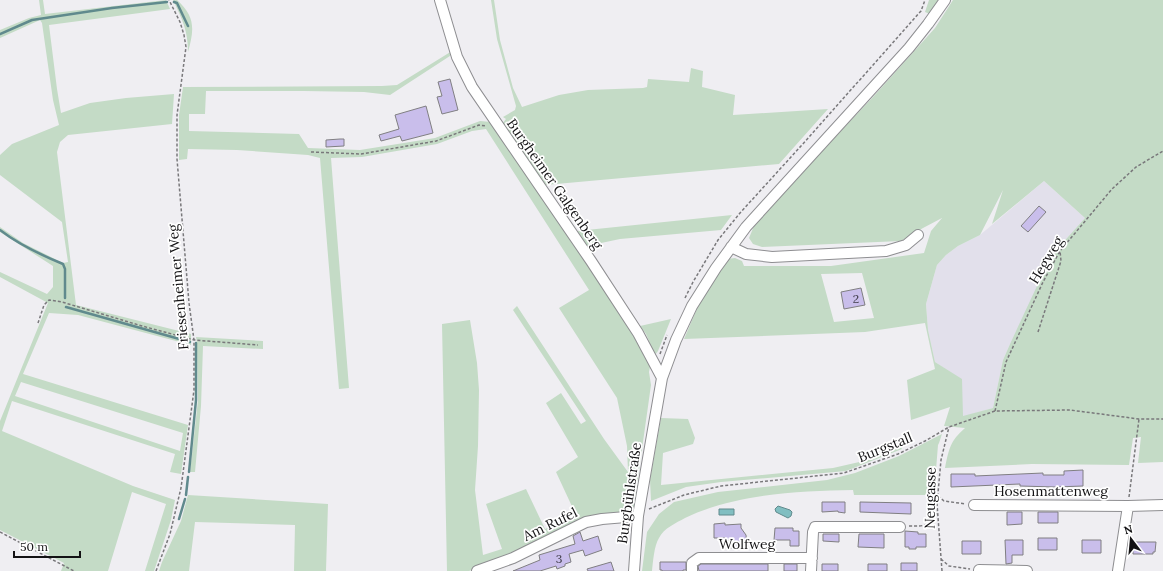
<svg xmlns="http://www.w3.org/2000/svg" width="1163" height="571" viewBox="0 0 1163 571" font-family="Lora,serif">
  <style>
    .built { fill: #e2e0eb }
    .green { fill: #c4dbc6; fill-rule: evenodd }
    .water { fill: #81bec1; stroke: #608a8d }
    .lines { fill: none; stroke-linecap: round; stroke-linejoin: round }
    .stream { stroke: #608a8d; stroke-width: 2.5 }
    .building { fill: #c9beeb; stroke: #807f82 }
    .minor-casing { stroke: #8e8e91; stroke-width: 12 }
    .path { stroke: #79787b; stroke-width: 1.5; stroke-dasharray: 3 2; stroke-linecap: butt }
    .minor { stroke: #fff; stroke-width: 10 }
    .labels { text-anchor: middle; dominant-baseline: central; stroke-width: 3.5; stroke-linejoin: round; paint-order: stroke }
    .number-label { font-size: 12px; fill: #403d4a }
    .street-label { font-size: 14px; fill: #131214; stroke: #fff }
  </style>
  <rect width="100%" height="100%" fill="#efeef2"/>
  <path class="built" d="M1044 181 1085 218 1058 248 1010 344 1003 360 993 408 962 417V380L935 362 928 330 926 304 937 265 946 255 958 246 980 235Z"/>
  <path class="green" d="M39 0H43L45 14 166 0 170 9 49 25 57 89 61 113 90 103 126 98 174 94 172 124 68 135 60 142 57 152 76 305 191 334V345L78 315 49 313 23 374 188 425 181 474 170 472 175 454 12 401 2 431 133 486 175 500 171 520 154 571H145L166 504 132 492 108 571H61L64 563 0 530V421L48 303 0 277V272L47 294 53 287V266L0 232V227L23 243 63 263 68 262 62 222 0 175V155L12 144 59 125 53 100 42 23 40 20 0 38V30L29 18 41 15ZM21 382 183 433 180 451 15 396Z
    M173 0H177C196 17 194 30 188 52 188 30 182 19 173 0Z
    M491 0H494L500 40 513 88 522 107 559 95 588 90 643 88 647 87 648 79 689 82 691 68 703 71 702 87 735 95 733 115 828 109 779 164 545 185 501 125 506 119 503 117 515 110 516 106 497 39Z
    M929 0H938L930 14 925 12Z
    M953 0H1163V462L1138 463 1141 437 1133 438 1129 465 1032 464 945 468C949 449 950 441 965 428L944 426 950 407 911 420 907 380 935 369 925 323 865 332 684 339 699 304 727 259 735 258 742 261 744 266H831L924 253 931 231 942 218 923 228 901 241 762 247 753 244 749 238 754 226 768 208 873 97 935 28ZM1044 181 1085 218 1058 248 1044 271 1010 344 1003 360 993 408 963 416 962 379 935 362 928 330 926 304 937 265 946 255 958 246 980 235 1003 190 992 224ZM862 273 874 318 834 322 821 274Z
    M452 51 453 54 390 95 364 92 304 91H206L205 114H189V131L299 134 308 148 360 150 435 138 480 121 491 122 538 187 638 341 650 367 649 372 651 385 633 513 588 518 503 558 469 571H447L442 324 470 320 477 363 479 390 478 446 475 490 483 555 502 549 486 504 526 489 545 529 576 515 556 472 578 457 546 403 561 393 581 424 586 421 513 310 517 306 604 439 628 472 627 446 617 398 559 308 589 290 486 129 472 131 437 144 362 157 331 158 349 388 339 389 320 158 308 155 237 150 188 149 187 159 179 160V115L183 87 382 86 397 85Z
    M732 215 721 230 620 239 587 246 577 231Z
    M671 319 658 351 655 355 646 334 640 326Z
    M196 337 263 341V349L203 346 201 406 195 472H190L198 400 197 343Z
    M661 418 688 419 695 438 693 444 663 453 661 485 833 468 868 460 901 447 902 449 846 471 721 482 686 487 651 501 650 480Z
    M942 434 939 443 938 445 934 495H854L853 490C798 491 735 494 685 518 676 523 664 528 659 538 654 546 653 562 652 571H642L647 532 659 514 674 502 718 492 827 480 855 473 899 456Z
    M188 495 328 504 326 571H294L295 525 195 522 189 571H159L162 562 181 521Z"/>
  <path class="water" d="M778 506 790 510 792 512 791 516 788 518 776 512 775 509Z
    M719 509H734V515H719Z"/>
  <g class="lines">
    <path class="stream" d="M174 2 177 3 188 26
      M0 34 32 20 112 8 167 2
      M0 230C18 244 41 255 63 264L65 269V298
      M66 307 190 342
      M189 472 196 400V343
      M186 495 188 477
      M179 519 185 499"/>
  </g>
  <path class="building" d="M450 79 458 110 442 114 437 97 442 96 438 82Z
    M426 106 433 133 402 141 400 136 381 141 379 135 399 129 395 115Z
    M340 139H344V146L326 147V140Z
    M1039 206 1046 212 1028 232 1021 226Z
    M861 288 865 305 844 309 841 292Z
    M1083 470V486L1055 487 1020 486V484L951 487V474H975V476L1043 473V475H1064V471Z
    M822 502H845V513L838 512V511L822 512Z
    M860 502 911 503V514L860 512Z
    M1007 512H1022V524L1007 525Z
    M1038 512H1058V523H1038Z
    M725 523V525L741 524V528L746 535 747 547 730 548V540H725V538H714V524Z
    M775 528H793V531H799V546H790V540H774Z
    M905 531 918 532V534H926V547H916V549H909V547H905Z
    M580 532 583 541 598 536 602 550 585 556 583 550 569 554 571 562 565 564V566L557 569 556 566 540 571H513L540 560 539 555 575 544 573 536Z
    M823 534H839V542L823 541Z
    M859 534H884V548L858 547Z
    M1038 538H1057V550H1038Z
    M1005 540H1023V555H1012V563L1006 564Z
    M1082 540H1101V553H1082Z
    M962 541H981V554H962Z
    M1132 542H1156L1155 552H1153V554H1133V551H1132Z
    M611 562 614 571H588L587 569Z
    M660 562H686V570H683V571H662V570H660Z
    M901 563H917V571H901Z
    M701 564H768V571H699L698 566Z
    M784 564H797V571H784Z
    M822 564H838V571H822Z
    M868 564H887V571H868Z"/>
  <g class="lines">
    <defs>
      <path id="minor" d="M440 0 457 57 472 87 591 261 638 333 662 378
        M731 247 746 254 772 257 886 251 906 245 918 235
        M974 505 1128 506 1163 505
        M979 570 1027 571
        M477 571 513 558 586 522 602 519 638 516
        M634 571 638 516 662 378 676 340 692 306 716 268 746 227 909 48 928 24 945 0
        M692 571V563L699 558H812
        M811 571 813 532 815 527H900
        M1118 571 1128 506"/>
    </defs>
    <use href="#minor" class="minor-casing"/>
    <path class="path" d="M311 152 361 154 436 141 479 125 486 126
      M685 298 693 282 718 240 740 213 801 146 921 11 925 0
      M38 323 44 305 49 300 62 302 142 326 194 340 258 345
      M1038 332 1061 261 1060 251
      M660 354 667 335
      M995 411 1006 362 1043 282 1060 251 1112 189 1136 167 1163 151
      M938 496 944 501 966 504
      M1129 497 1139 419
      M649 509 684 495 721 486 844 473 898 454 925 441 949 427 995 411 1070 410 1139 419H1163
      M909 526C925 526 928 527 937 513
      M0 532 74 571
      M941 559 949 566 970 569
      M156 571 170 534 181 488 194 390V340L189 303 177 159V115L186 47 184 35 180 22 169 0
      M942 571 937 504 941 460 949 427"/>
    <use href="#minor" class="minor"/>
  </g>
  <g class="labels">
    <g class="number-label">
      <text x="856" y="298">2</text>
      <text x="559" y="558">3</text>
    </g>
    <g class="street-label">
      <text transform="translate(555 184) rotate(55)">Burgheimer Galgenberg</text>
      <text transform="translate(1046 260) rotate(-59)">Hegweg</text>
      <text transform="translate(178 287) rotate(-95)">Friesenheimer Weg</text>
      <text transform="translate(885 447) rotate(-22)">Burgstall</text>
      <text x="1051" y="491">Hosenmattenweg</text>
      <text transform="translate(629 493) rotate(-82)">Burgbühlstraße</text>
      <text transform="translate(930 498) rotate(-89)">Neugasse</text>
      <text transform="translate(550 524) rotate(-26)">Am Rufel</text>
      <text x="747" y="544">Wolfweg</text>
    </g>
  </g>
  <g transform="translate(1131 539) rotate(344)" stroke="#ffffff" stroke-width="3" paint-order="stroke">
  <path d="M0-3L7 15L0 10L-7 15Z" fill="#131214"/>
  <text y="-6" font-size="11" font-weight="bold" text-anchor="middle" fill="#131214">N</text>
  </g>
  <path d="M14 551v6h66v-6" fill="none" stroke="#131214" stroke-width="2"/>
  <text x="20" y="551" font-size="12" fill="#131214" stroke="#ffffff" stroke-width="3" paint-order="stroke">50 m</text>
</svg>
